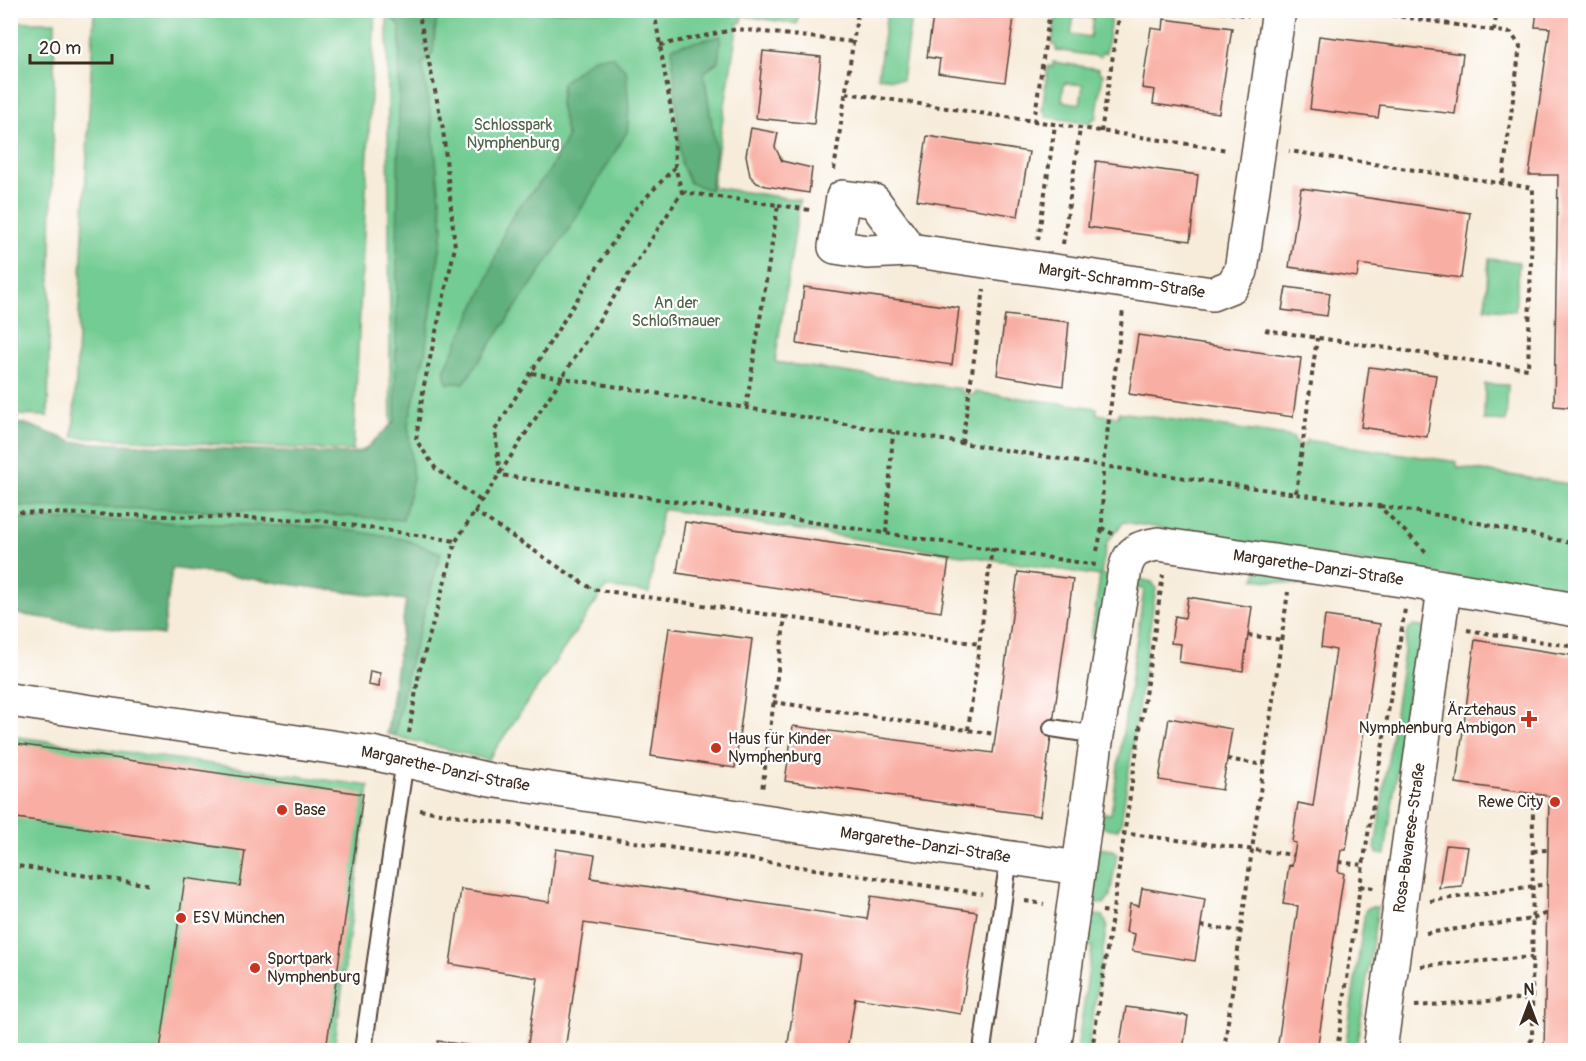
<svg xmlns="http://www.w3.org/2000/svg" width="1586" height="1061" viewBox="0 0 1586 1061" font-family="Pangolin,sans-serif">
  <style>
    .green { fill: #73cc93; stroke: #577b58; stroke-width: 1.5; fill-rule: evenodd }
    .forest { fill: #5eb07d; stroke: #4c6d4e; stroke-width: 1.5 }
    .building { fill: #f9aea3 }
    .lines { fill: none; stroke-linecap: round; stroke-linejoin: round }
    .lane-casing { stroke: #57473a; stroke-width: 20 }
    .street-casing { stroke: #57473a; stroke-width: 36 }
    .path { stroke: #57473a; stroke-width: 4; stroke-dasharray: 4.5 4.5; stroke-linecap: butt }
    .lane { stroke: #fff; stroke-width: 16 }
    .street { stroke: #fff; stroke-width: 33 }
    .poi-dot { fill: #c8321e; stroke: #fff; stroke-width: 2 }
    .labels { text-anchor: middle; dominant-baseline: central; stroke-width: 4.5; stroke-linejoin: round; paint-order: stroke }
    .park-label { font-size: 16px; fill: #4f6347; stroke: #fff }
    .street-label { font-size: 16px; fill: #3b2a1e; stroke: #fff }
    .poi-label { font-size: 16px; fill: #3b2a1e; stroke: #fff; text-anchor: start }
  </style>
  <rect width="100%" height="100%" fill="#fff"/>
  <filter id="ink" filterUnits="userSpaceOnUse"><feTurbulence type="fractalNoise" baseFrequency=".0167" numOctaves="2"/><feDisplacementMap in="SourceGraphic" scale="12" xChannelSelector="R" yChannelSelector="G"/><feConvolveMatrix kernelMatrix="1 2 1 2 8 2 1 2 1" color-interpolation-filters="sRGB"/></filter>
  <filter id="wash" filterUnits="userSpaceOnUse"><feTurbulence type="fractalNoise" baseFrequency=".008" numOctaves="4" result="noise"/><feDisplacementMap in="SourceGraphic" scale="24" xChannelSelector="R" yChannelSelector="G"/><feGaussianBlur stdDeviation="1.35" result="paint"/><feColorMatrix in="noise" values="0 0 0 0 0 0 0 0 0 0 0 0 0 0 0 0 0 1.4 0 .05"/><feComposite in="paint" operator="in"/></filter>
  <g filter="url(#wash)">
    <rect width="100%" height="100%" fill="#f7ecda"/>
    <path class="green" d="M349 10 375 12 353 451 73 437 94 11Z
      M746 10H799V11L797 24 745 16Z
      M387 11H743L742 22 738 23 712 187 800 200 775 362 962 389 961 393 975 395V392L1097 408V414L1118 417 1119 412 1294 437V443L1306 445V440L1457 462V467L1575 485V598L1124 522 1107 542 1101 574 1109 576 1100 640 1091 638 1100 576 662 509 649 593 606 587 488 760 387 734 406 600 172 568 163 635 11 613V501L294 503 391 443Z
      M887 11H912L902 80 878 77Z
      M1056 11H1112L1106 53 1102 52 1101 57 1056 50V46L1052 45ZM1074 16 1093 18 1090 37 1071 34Z
      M11 22H55L48 416 11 415Z
      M1053 62 1099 69V73L1103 74 1096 119H1092L1091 124 1045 117 1046 113 1042 112 1048 66 1053 67ZM1064 83 1083 85 1080 104 1062 101Z
      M1489 259 1519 262 1515 311 1485 308Z
      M1485 384 1508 385 1506 421 1484 420Z
      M1257 570 1324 580 1323 588 1255 579Z
      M1138 579 1152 582 1156 588 1121 824 1117 830 1100 827 1102 813 1111 814 1144 589 1135 588Z
      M1412 626 1427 628 1421 663 1413 662 1385 854 1377 853 1375 848 1407 631Z
      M11 736 369 786 334 1050H11Z
      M1098 848 1113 850 1117 854 1110 896 1104 904 1089 902Z
      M1369 907H1378L1356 1050H1345L1365 911Z
      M1087 914 1103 916 1107 925 1088 1050H1077L1092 947 1083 945Z"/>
    <path class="forest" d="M385 11H584L437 14 433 53 422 64 432 122 443 228 425 353 408 424 413 479 403 520 282 512 11 506V423L26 424 73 442 350 454 364 450 395 421 400 26Z
      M721 36 718 61 704 73 716 151 710 190 690 183 681 163 672 47Z
      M612 56 626 70 629 109 627 132 568 231 464 383H447L444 371 486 283 506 227 517 209 548 173 567 138 560 104 562 83 593 58Z
      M11 518 327 527 403 539 441 553 407 674 395 735 387 734 406 600 172 568 163 635 11 613Z"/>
    <g id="blocks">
      <path class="building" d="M934 10H1015L1005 82 938 73 940 59 927 57Z
        M1537 10H1576V408L1554 406 1558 175H1529L1550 28 1535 27Z
        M1164 19 1232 28 1219 113 1153 104 1155 90 1142 88 1151 28 1163 30Z
        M1319 36 1463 54 1455 114 1380 105 1378 118 1310 109Z
        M763 51 821 57 814 124 756 118Z
        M751 128 778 133 775 147 782 161 812 168 809 193 766 186 757 183 750 176 746 155Z
        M927 136 1029 152 1018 216 917 200Z
        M1096 161 1198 175 1190 241 1088 227Z
        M1301 188 1470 213 1461 278 1359 264 1357 277 1289 267Z
        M804 287 959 308 952 365 797 344Z
        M1286 287 1330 293 1327 316 1282 310Z
        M1005 315 1069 322 1063 386 997 375Z
        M1138 335 1301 358 1293 417 1129 394Z
        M1369 367 1436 375 1427 437 1361 427Z
        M685 522 949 560 941 612 677 573Z
        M1018 572 1073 579 1040 816 785 781 793 726 993 753Z
        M1188 597 1252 607 1243 671 1179 662 1181 644 1171 643 1175 616 1185 618Z
        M1325 616 1380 624 1346 850H1341L1339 862 1338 872 1344 873 1317 1050H1277L1298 906 1283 904 1289 865 1292 866 1296 843 1292 842 1298 803 1313 806 1336 650 1321 647Z
        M669 628 752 639 735 768 651 756Z
        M1475 640 1576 656V1050H1544L1549 796 1456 783Z
        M370 671 380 673 379 687 368 685Z
        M1169 718 1232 729 1222 790 1159 780Z
        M10 743 363 794 326 1050H160L185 878 240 886 245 851 10 817Z
        M1446 845 1468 847 1462 886 1439 888Z
        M556 849 595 855 591 878 867 919 871 896 977 912 961 1014 855 998 847 1050H787L801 955 584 923 565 1050H527L538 978 450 964 461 889 549 902Z
        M1142 888 1205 899 1195 961 1132 951 1135 934 1126 932 1130 904 1139 906Z
        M1126 1007 1188 1016 1183 1050H1119Z
        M438 1041 492 1049V1050H436Z"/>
    </g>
  </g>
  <g filter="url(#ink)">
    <use href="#blocks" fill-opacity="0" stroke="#57473a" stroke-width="1.5"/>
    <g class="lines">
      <defs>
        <path id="lane" d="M1052 728 1097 735
          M363 1050 405 760
          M982 1050 1009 857"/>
        <g id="street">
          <path d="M843 197 874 201 910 250 867 252 835 247Z"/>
          <path id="s1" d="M910 250 1212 294 1232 286 1241 271 1279 10"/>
          <path id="s2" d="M10 700 372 753 490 780 1078 868"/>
          <path id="s3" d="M1054 1050 1097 735 1125 569C1130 550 1140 547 1158 544L1408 581 1576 610"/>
          <path id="s4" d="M1380 1050 1444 589"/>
        </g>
      </defs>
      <use href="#lane" class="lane-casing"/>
      <use href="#street" class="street-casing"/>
      <path class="path" d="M418 10 443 129 455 247 424 385 416 440 436 469 481 501
        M1212 10 1249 16
        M1356 10 1511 33 1520 46 1502 184
        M1494 31 1497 10
        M660 45 737 29 854 42
        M846 93 1228 150
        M1034 122 1050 10
        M1101 132 1120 10
        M675 167 632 212 495 430 500 475 1096 565
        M834 170 858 10
        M682 192 778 205 746 408
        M778 205 810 210
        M1038 240 1055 125
        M1063 244 1080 129
        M1265 330 1528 369 1533 188 1289 151
        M532 373 1103 466 1379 506 1427 553
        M962 443 984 289
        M1296 493 1317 338
        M1380 506 1451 517 1576 544
        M474 511 592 589 785 617 762 790
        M10 512 317 520 456 541
        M886 533 893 432
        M1113 534 1102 528 1103 466 1123 310
        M1097 551 1102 528
        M785 617 980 644
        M1467 630 1576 647
        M1248 635 1282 640
        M773 702 995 734
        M968 730 992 548
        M409 733 419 673 456 541 682 192 675 167 674 127 654 10
        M1227 759 1264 765
        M420 810 982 894
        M1122 833 1294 855
        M1533 851 1547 850
        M1339 862 1363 865
        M10 865 152 885
        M1360 886 1374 888
        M1025 901 1044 904
        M1430 901 1548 884
        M1102 911 1111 912
        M1201 926 1241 931
        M1426 933 1533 919 1547 913
        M1421 966 1532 957
        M1415 1006 1532 998
        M1184 1047 1210 1050
        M1092 1050 1163 575
        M1224 1050 1288 592
        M1337 1050 1363 865 1405 609
        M1525 1050 1532 1039 1533 793
        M1532 1050V1039"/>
      <use href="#lane" class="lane"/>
      <use href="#street" class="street"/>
    </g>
  </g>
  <g class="poi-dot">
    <path d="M1526 710h6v6h6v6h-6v6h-6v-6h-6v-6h6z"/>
    <circle cx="716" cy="748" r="6"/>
    <circle cx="1555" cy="802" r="6"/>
    <circle cx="282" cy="810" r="6"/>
    <circle cx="181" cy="918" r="6"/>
    <circle cx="255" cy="968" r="6"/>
  </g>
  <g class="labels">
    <g class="park-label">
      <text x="513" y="125">Schlosspark<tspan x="513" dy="18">Nymphenburg</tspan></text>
      <text x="676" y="303">An der<tspan x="676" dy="18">Schloßmauer</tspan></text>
    </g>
    <g class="street-label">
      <text stroke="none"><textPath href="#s1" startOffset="214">Margit-Schramm-Straße</textPath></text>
      <text stroke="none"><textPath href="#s3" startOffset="693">Margarethe-Danzi-Straße</textPath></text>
      <text stroke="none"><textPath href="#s2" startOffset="441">Margarethe-Danzi-Straße</textPath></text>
      <text stroke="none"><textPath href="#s4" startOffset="214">Rosa-Bavarese-Straße</textPath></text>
      <text stroke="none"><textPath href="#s2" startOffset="927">Margarethe-Danzi-Straße</textPath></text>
    </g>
    <g class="poi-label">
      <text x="1516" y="710" text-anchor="end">Ärztehaus<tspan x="1516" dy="18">Nymphenburg Ambigon</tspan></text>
      <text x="728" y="739">Haus für Kinder<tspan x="728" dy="18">Nymphenburg</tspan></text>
      <text x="1543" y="802" text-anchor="end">Rewe City</text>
      <text x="294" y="810">Base</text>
      <text x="193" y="918">ESV München</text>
      <text x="267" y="959">Sportpark<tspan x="267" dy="18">Nymphenburg</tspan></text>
    </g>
  </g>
  <rect width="1586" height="1061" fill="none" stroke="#fff" stroke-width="36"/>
  <g transform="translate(1529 1004)" stroke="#ffffff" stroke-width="4.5" paint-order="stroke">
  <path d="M0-4.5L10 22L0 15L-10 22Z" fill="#3b2a1e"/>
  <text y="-9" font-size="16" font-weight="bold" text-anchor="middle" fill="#3b2a1e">N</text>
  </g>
  <path d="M30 54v9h82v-9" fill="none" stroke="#3b2a1e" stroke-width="3"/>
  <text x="39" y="54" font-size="18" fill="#3b2a1e" stroke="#ffffff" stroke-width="4.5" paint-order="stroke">20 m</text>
</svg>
